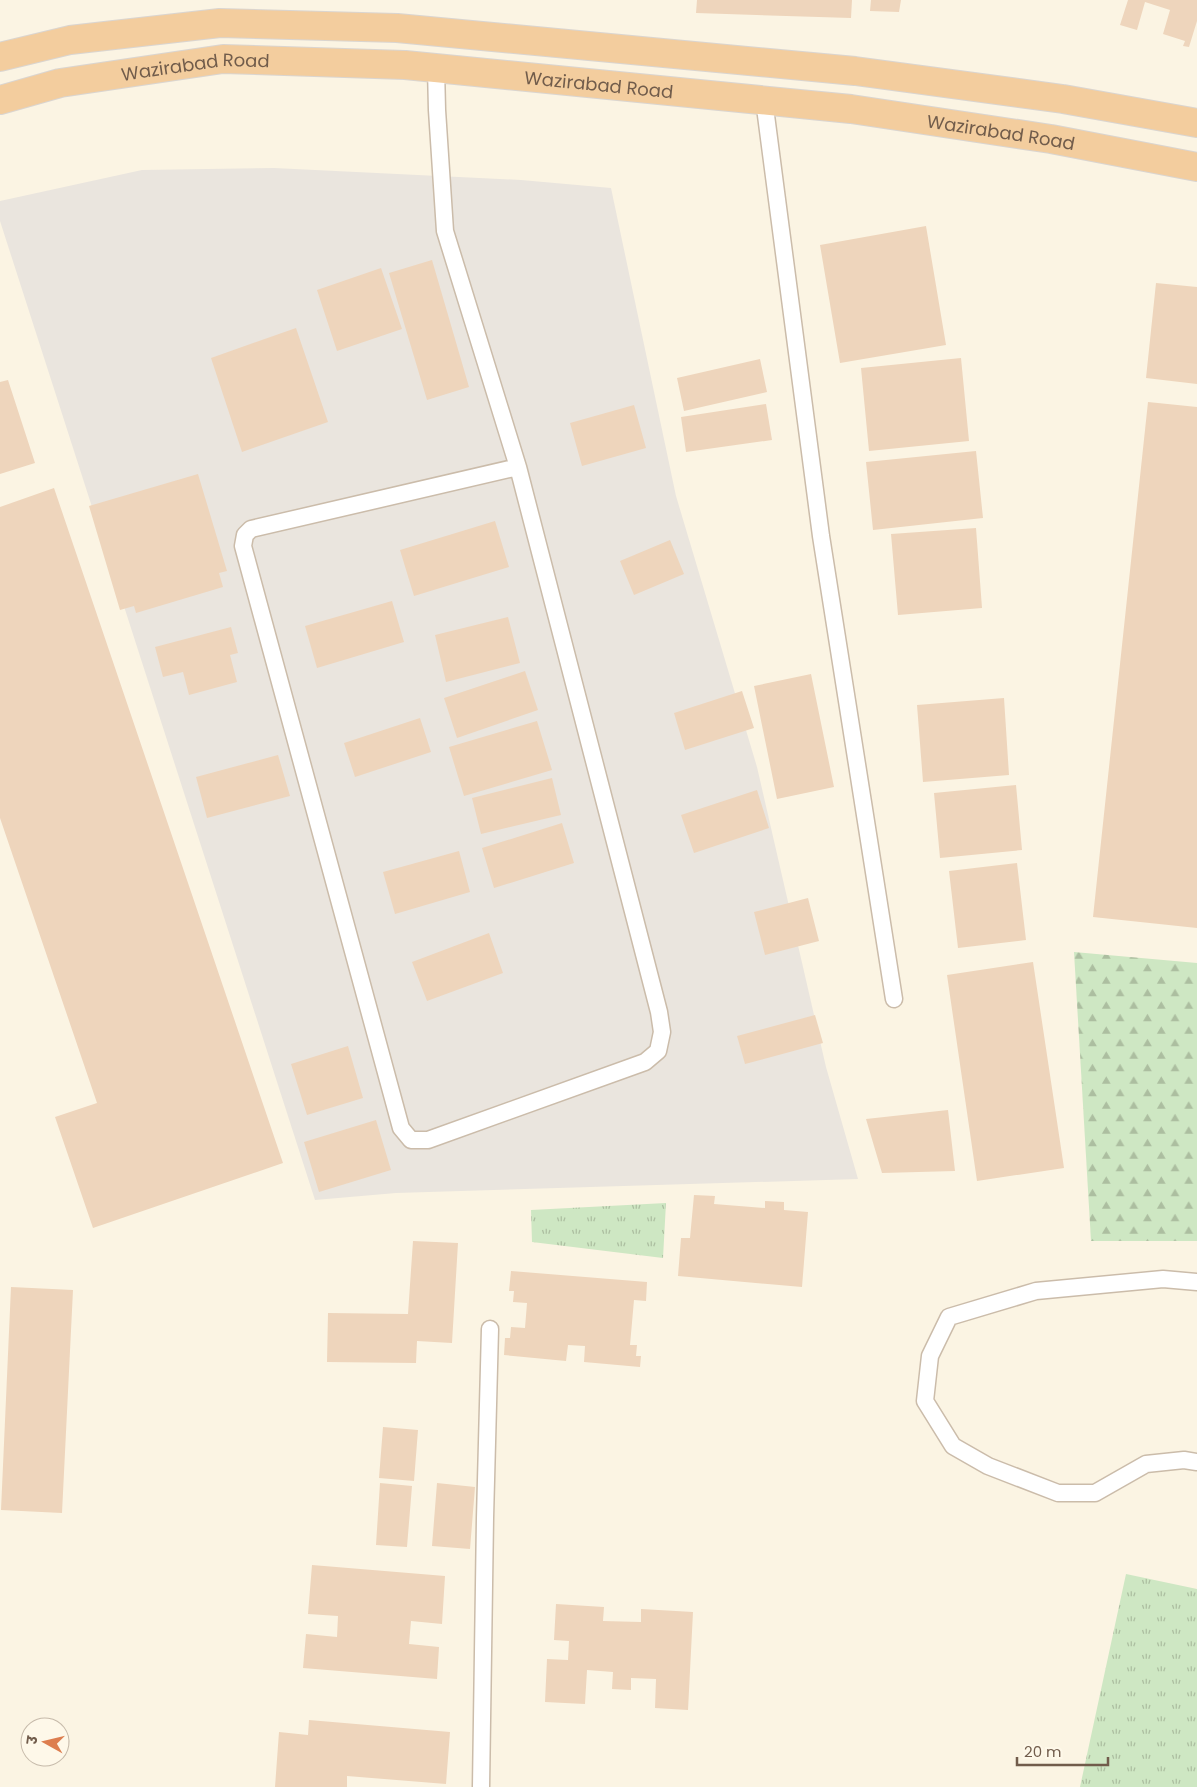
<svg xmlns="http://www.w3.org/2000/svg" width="1197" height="1787" viewBox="0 0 1197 1787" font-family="Poppins,'Noto Sans Devanagari',sans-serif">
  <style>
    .industrial { fill: #eae5de }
    .grass { fill: url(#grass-tufts) }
    .forest { fill: url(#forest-firs) }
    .building { fill: #eed5bc }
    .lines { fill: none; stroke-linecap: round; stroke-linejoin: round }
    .service-casing { stroke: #cbbcaa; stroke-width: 19 }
    .trunk-casing { stroke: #dad5d0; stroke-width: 30 }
    .service { stroke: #fff; stroke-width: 16 }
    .trunk { stroke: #f3cd9e; stroke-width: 28 }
    .labels { text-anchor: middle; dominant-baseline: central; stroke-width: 5; stroke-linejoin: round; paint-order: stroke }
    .street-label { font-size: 18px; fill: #715c4b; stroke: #fef8e9 }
  </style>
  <defs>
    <pattern id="grass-tufts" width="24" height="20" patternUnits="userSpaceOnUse" patternTransform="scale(1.25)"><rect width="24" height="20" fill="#cee7c3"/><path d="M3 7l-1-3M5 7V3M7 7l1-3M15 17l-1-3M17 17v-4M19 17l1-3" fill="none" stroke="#acbea0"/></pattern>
    <pattern id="forest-firs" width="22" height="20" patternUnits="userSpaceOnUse" patternTransform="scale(1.25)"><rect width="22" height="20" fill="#cee7c3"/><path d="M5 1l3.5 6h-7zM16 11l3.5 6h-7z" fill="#acbea0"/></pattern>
  </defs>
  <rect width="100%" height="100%" fill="#fbf4e3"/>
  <path class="industrial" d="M274 168 521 180 611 188 676 496 757 767 826 1067 858 1179 396 1193 315 1200 0 221V201L142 170Z"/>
  <path class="grass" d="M666 1203 663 1258 532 1242 531 1210Z
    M1126 1574 1197 1589V1787H1080Z"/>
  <path class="forest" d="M1074 952 1197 963V1241H1091Z"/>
  <path class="building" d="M697 0H852L851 18 696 13Z
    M871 0H901L899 12 870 11Z
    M1128 0H1197V21L1189 47 1183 46 1185 41 1163 34 1170 10 1145 2 1137 30 1120 25Z
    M926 226 946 345 840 363 820 245Z
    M432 260 469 387 427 400 389 273Z
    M381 268 402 329 337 351 317 290Z
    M1156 283 1197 287V384L1146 378Z
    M296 328 328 422 242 452 211 358Z
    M961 358 969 441 869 451 861 368Z
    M760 359 767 392 684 411 677 378Z
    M8 380 35 463 0 474V382Z
    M1148 402 1197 407V928L1093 917Z
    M766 404 772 440 686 452 681 417Z
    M634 405 646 448 582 466 570 423Z
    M976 451 983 518 873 530 866 462Z
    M198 474 227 571 219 573 223 587 136 613 134 606 120 610 89 506Z
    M54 488 283 1163 93 1228 55 1117 97 1103 0 818V507Z
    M495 521 509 567 414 596 400 550Z
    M976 528 982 608 898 615 891 534Z
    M670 540 684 574 634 595 620 561Z
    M392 601 404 642 317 668 305 626Z
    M508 617 520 663 446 682 435 635Z
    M231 627 238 653 230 655 237 682 189 695 183 672 163 677 155 647Z
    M525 671 538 710 457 738 444 698Z
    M811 674 834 787 777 799 754 686Z
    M742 691 754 728 685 750 674 713Z
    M1004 698 1009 775 923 782 917 705Z
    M420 718 431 752 355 777 344 743Z
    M537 721 552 770 464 796 449 747Z
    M278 755 290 796 207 818 196 777Z
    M552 778 561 815 481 834 472 798Z
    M1016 785 1022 850 940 858 934 793Z
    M757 790 769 828 694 853 681 815Z
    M562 823 574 863 494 888 482 848Z
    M459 851 470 892 395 914 383 872Z
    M1017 863 1026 940 958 948 949 871Z
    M808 898 819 941 765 955 754 912Z
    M489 933 503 973 427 1001 412 962Z
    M1033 962 1064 1168 977 1181 947 975Z
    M815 1015 823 1043 745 1064 737 1036Z
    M348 1046 363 1098 307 1115 291 1064Z
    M948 1110 955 1171 882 1173 866 1119Z
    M376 1120 391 1170 319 1192 304 1142Z
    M694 1195 715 1196 714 1204 765 1208V1201L784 1202V1210L808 1212 802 1287 678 1276 681 1238H690Z
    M413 1241 458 1243 452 1343 417 1341 416 1363 327 1362 328 1313 408 1314Z
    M511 1271 647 1282 646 1301 634 1300 630 1345H637L636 1356H641L640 1367 584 1362 585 1346 568 1345 566 1361 504 1355 505 1338H510L511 1327 525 1328 527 1303 513 1302 514 1291H509Z
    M11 1287 73 1290 62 1513 1 1510Z
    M383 1427 418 1430 414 1481 379 1478Z
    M380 1483 412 1486 407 1547 376 1545Z
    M437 1483 475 1487 470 1549 432 1546Z
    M312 1565 445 1576 442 1624 411 1621 409 1644 439 1647 437 1679 303 1668 306 1634 337 1637 338 1616 308 1614Z
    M556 1604 604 1607 603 1621 641 1622V1609L693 1612 688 1710 655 1708 656 1679 631 1678V1690L612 1689 613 1672 587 1670 585 1704 545 1702 547 1659 568 1660 569 1641 554 1640Z
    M309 1720 450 1732 446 1784 347 1776V1787H275L279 1732 308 1735Z"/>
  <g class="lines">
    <defs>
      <path id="service" d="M436 68 437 110 445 231 518 467 659 1012 662 1032 658 1051 645 1062 428 1140H411L401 1128 243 546 245 535 251 529 518 467
        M764 100 821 536 894 999
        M1197 1282 1163 1279 1036 1291 949 1317 930 1356 925 1401 953 1446 988 1466 1058 1493H1095L1146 1464 1184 1460 1197 1462
        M481 1787 485 1518 490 1329"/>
      <g id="trunk">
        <path d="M0 57 70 40 220 23 397 28 855 71 1063 99 1197 123"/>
        <path id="s1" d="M0 100 60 83 223 59 405 65 851 109 1051 139 1197 167"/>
      </g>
    </defs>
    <use href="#service" class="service-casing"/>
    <use href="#trunk" class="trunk-casing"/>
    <use href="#service" class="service"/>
    <use href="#trunk" class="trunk"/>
  </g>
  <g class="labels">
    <g class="street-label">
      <text stroke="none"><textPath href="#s1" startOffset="199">Wazirabad Road</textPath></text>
      <text stroke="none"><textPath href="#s1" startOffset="604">Wazirabad Road</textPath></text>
      <text stroke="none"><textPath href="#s1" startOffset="1009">Wazirabad Road</textPath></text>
    </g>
  </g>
  <g transform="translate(45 1742) rotate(278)"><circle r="24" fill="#fef8e9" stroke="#c6baaa"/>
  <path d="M0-4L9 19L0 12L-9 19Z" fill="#dd7e4f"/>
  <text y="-8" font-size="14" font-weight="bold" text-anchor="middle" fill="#715c4b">उ</text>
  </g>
  <path d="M1017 1757v8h91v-8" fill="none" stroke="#715c4b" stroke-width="2.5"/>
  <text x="1024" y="1757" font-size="15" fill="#715c4b" stroke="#fef8e9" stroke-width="4" paint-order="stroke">20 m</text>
</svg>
